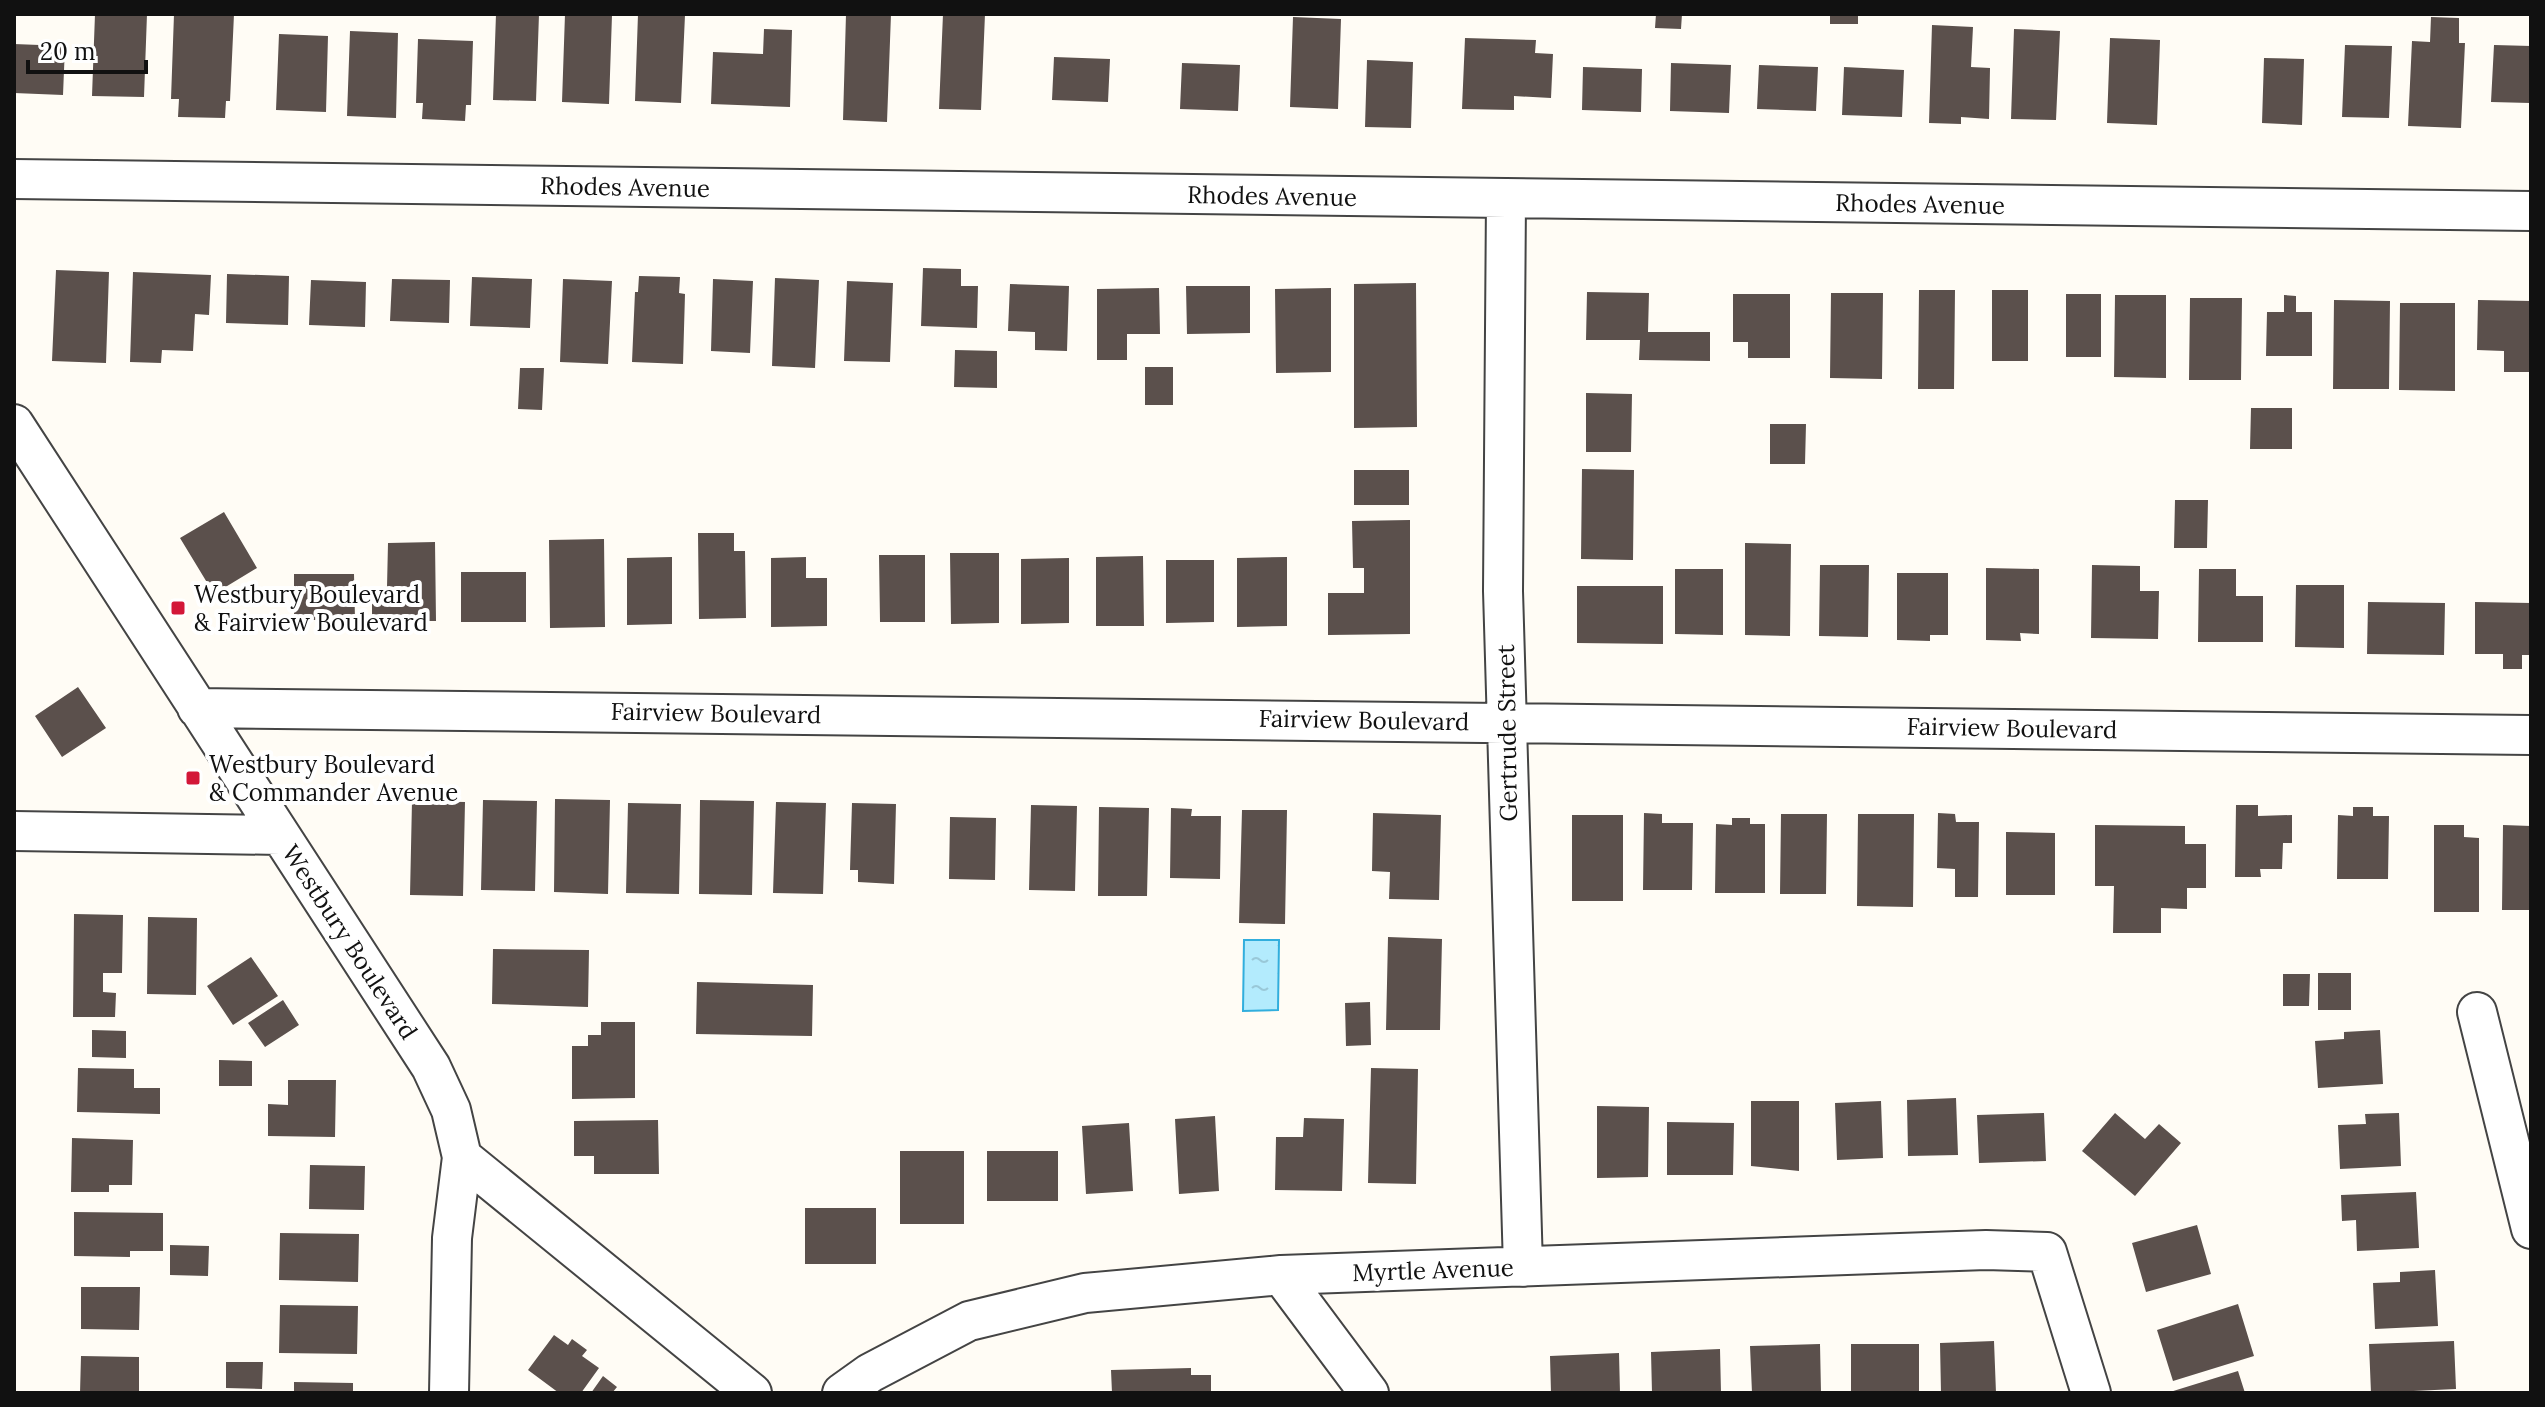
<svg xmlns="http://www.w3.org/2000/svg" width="2545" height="1407" viewBox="0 0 2545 1407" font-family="Lora,serif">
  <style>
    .water { fill: url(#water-ripples); stroke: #31aedd; stroke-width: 2 }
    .building { fill: #5b504c }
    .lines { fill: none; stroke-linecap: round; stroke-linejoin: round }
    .minor-casing { stroke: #444; stroke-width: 42 }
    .minor { stroke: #fff; stroke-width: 38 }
    .poi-dot { fill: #d31738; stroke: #fff; stroke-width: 3 }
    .labels { text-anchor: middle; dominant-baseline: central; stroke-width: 8; stroke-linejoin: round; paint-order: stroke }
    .street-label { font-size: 24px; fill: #111; stroke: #fff }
    .poi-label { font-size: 24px; fill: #111; stroke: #fff; text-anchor: start }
  </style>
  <defs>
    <pattern id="water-ripples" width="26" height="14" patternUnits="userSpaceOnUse" patternTransform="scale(2)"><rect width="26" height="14" fill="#b3ebfd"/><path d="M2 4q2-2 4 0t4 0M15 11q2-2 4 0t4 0" fill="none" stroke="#99c8d8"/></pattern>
  </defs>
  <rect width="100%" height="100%" fill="#fffcf5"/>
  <path class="water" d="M1244 940H1279L1278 1010 1243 1011Z"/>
  <path class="building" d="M95 14H147L144 97 92 96Z
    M174 14H234L230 101H226L225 118 178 117 179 99H171Z
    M496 14H539L536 101 493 100Z
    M565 14 612 15 609 104 562 102Z
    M638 14 685 15 681 103 635 101Z
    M846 14H891L887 122 843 120Z
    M943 14H985L981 110 939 109Z
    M1656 14H1682L1681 29 1655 28Z
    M1830 14H1858V24H1830Z
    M1293 17 1341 19 1338 109 1290 107Z
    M2431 17 2459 18V43H2465L2461 128 2408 126 2412 41 2430 42Z
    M1932 25 1973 27 1971 67 1990 68 1989 119 1961 117V124L1929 123Z
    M764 29 792 30 790 107 711 104 713 52 763 54Z
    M2014 29 2060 31 2056 120 2011 119Z
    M350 31 398 33 396 118 347 116Z
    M279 34 328 36 326 112 276 110Z
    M1465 38 1536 40 1535 53 1553 54 1551 98 1514 96V110L1462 109Z
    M2110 38 2160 40 2157 125 2107 123Z
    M418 39 473 41 471 105H466L465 121 422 119 423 103H416Z
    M14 44 65 46 63 95 14 93Z
    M2345 45 2392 46 2389 118 2342 117Z
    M2494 45 2531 46 2530 103 2491 102Z
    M1054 57 1110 59 1108 102 1052 100Z
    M2264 58 2304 59 2302 125 2262 123Z
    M1367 60 1413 62 1411 128 1365 127Z
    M1182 63 1240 65 1238 111 1180 109Z
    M1671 63 1731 65 1729 113 1670 111Z
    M1759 65 1818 67 1816 111 1757 109Z
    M1583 67 1642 69 1641 112 1582 110Z
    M1844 67 1904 70 1902 117 1842 115Z
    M923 268 961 269V286H978L977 328 921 326Z
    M56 270 109 272 106 363 52 361Z
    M133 272 211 275 209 315 195 314 193 351 162 350 161 363 130 362Z
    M227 274 289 276 288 325 226 323Z
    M639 276 680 277 679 293 685 294 683 364 632 362 635 292H638Z
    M472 277 532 279 530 328 470 326Z
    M775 278 819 280 815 368 772 366Z
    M392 279 450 280 449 323 390 321Z
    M563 279 612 281 608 364 560 362Z
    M713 279 753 281 750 353 711 351Z
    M311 280 366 282 365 327 309 325Z
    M847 281 893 283 890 362 844 361Z
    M1416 283 1417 427 1354 428V284Z
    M1010 284 1069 286 1067 351 1035 350V332L1008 331Z
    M1186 286H1250V333L1187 334Z
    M1159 288 1160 334H1127V360H1097V289Z
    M1331 288V372L1276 373 1275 289Z
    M1919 290H1955L1954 389H1918Z
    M1992 290H2028V361H1992Z
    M1587 292 1649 293 1648 332H1710V361L1639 360 1640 340H1586Z
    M1831 293H1883L1882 379 1830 378Z
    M1733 294H1790V358H1748V342H1733Z
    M2066 294H2101V357H2066Z
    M2115 295H2166V378L2114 377Z
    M2284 295 2296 296V312H2312V356H2266L2267 312H2284Z
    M2190 298H2242L2241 380H2189Z
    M2334 300 2390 301 2389 389H2333Z
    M2478 300 2531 301V372H2504V351L2477 350Z
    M2400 303H2455V391L2399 390Z
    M955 350 997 351V388L954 387Z
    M1145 367H1173V405H1145Z
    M520 368H544L542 410 518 409Z
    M1586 393 1632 394 1631 452H1586Z
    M2251 408H2292V449H2250Z
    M1770 424H1806L1805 464H1770Z
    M1582 469 1634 470 1633 560 1581 559Z
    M1354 470H1409V505H1354Z
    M2175 500H2208L2207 548H2174Z
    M224 512 257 568 214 594 180 538Z
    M1410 520V634L1328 635V593H1364V568H1353L1352 521Z
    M698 533H734V551H745L746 618 699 619Z
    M604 539 605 627 550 628 549 540Z
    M435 542 436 621H372V587H387L388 543Z
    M1745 543 1791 544 1790 636 1745 635Z
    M950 553H999V623L951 624Z
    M879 555H925V622H880Z
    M1143 556 1144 626H1096V557Z
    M672 557V624L627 625V558Z
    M806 557V578H827V626L771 627V558Z
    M1287 557V626L1237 627V558Z
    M1069 558V623L1021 624V559Z
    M1166 560H1214V622L1166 623Z
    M1820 565H1869L1868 637 1819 636Z
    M2092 565 2140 566V591H2159L2158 639 2091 638Z
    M1986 568 2039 569V634L2020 633 2021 641 1986 640Z
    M1675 569H1723V635L1675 634Z
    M2199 569H2236V596H2263V642H2198Z
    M461 572H526V622H461Z
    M1897 573H1948V635H1930V641L1897 640Z
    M294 574H354L355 620H294Z
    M2296 585H2344V648L2295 647Z
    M1577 586H1663V644L1577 643Z
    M2368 602 2445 603 2444 655 2367 654Z
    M2475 602 2531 603V655H2522V669H2503V654H2475Z
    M78 687 106 728 62 757 35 716Z
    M555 799 610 800 608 894 554 892Z
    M483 800 537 801 535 891 481 890Z
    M700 800 754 801 752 895 699 894Z
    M412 801 465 802 463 896 410 895Z
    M776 802 826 803 823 894 773 893Z
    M628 803 681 804 679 894 626 893Z
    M852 803 896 804 894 884 858 882V870H850Z
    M1031 805 1077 806 1075 891 1029 890Z
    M2236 805H2258V816L2292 815V843H2283L2282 869H2260L2261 877H2235Z
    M1099 807 1149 808 1147 896H1098Z
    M2353 807H2373V816H2389L2388 879H2337L2338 815 2353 816Z
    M1171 808 1192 809 1191 816H1221L1220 879 1170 878Z
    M1242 810H1287L1285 924 1239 923Z
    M1373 813 1441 815 1439 900 1389 899 1390 872 1372 871Z
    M1644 813 1662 814V823H1693L1692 890H1643Z
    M1938 813 1955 814 1956 822H1979L1978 897H1955V869L1937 868Z
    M1781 814H1827L1826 894H1780Z
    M1858 814H1914L1913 907 1857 906Z
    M1572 815H1623V901H1572Z
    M950 817 996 818 995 880 949 879Z
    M1732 818H1750V824H1765V893H1715L1716 824 1732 825Z
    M2095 825 2185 826V844H2206V888H2187V909L2161 908V933H2113L2114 886H2095Z
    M2434 825H2464V837L2479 838V912H2434Z
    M2503 825 2531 826V910H2502Z
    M2006 832 2055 833V895H2006Z
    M74 914 123 915 122 973H103V992L116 993 115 1017H73Z
    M148 917 197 918 196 995 147 994Z
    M1388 937 1442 939 1440 1030H1386Z
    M493 949 589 950 588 1007 492 1004Z
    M251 957 278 996 233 1025 207 986Z
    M2318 973H2351V1010H2318Z
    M2283 974H2310L2309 1006H2283Z
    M697 982 813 985 812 1036 696 1034Z
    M283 1000 299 1025 265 1047 248 1023Z
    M1370 1002 1371 1045 1346 1046 1345 1003Z
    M601 1022H635V1098L572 1099V1046H588V1035H601Z
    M92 1030 126 1031V1058L92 1057Z
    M2380 1030 2383 1084 2318 1088 2315 1041 2344 1039V1032Z
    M219 1060 252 1061V1086H219Z
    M78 1068 134 1069V1088H160V1114L77 1112Z
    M1371 1068 1418 1069 1416 1184 1368 1183Z
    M288 1080H336L335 1137 268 1136V1104L288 1105Z
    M1956 1098 1958 1155 1908 1156 1907 1100Z
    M1751 1101H1799V1171L1751 1166Z
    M1881 1101 1883 1158 1837 1160 1835 1103Z
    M1597 1106 1649 1107 1648 1177 1597 1178Z
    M2044 1113 2046 1161 1979 1163 1977 1115Z
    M2115 1113 2145 1139 2159 1124 2181 1143 2135 1196 2082 1151Z
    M2399 1113 2401 1166 2340 1169 2338 1125 2366 1124 2365 1114Z
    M1215 1116 1219 1191 1179 1194 1175 1119Z
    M1304 1118 1344 1119 1342 1191 1275 1190 1276 1137H1303Z
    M658 1120 659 1174H594V1156H574V1121Z
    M1667 1122 1734 1123 1733 1175H1667Z
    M1129 1123 1133 1191 1086 1194 1082 1126Z
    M72 1138 133 1140 132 1185H109V1192H71Z
    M900 1151H964V1224H900Z
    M987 1151H1058V1201H987Z
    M310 1165 365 1166 364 1210 309 1209Z
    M2416 1192 2419 1248 2357 1251 2356 1220 2342 1221 2341 1195Z
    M805 1208H876V1264H805Z
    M74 1212 163 1213V1251H130V1257L74 1256Z
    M2197 1225 2211 1274 2146 1292 2132 1243Z
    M280 1233 359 1234 358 1282 279 1280Z
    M170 1245 209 1246 208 1276 170 1275Z
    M2435 1270 2438 1326 2375 1329 2373 1283 2400 1282V1272Z
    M81 1287H140L139 1330 81 1329Z
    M2238 1304 2254 1356 2173 1381 2157 1330Z
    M280 1305 358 1306 357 1354 279 1353Z
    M554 1335 568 1345 572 1339 587 1350 582 1356 599 1368 581 1393H559L528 1370Z
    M1994 1341 1996 1393H1941L1940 1343Z
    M2454 1341 2456 1389 2371 1393 2369 1344Z
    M1820 1344 1821 1393H1752L1750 1346Z
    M1851 1344H1919V1393H1851Z
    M1720 1349 1721 1393H1652L1651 1352Z
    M1619 1353 1620 1393H1551L1550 1356Z
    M81 1356 139 1357V1393H80Z
    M226 1362H263L262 1389 226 1388Z
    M1191 1368V1375H1211V1393H1112L1111 1370Z
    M2238 1371 2245 1393H2170V1392Z
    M603 1376 617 1387 612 1393H591Z
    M294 1382 353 1383V1393H294Z"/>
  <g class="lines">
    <defs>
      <path id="minor" d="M14 179 2531 211
        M1506 199 1503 591 1523 1267
        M14 424 431 1067 451 1110 462 1157 752 1393
        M197 708 2531 735
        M14 831 280 835
        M2477 1012 2531 1229
        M1281 1275 1369 1393
        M449 1393 452 1238 462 1157
        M842 1393 870 1373 969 1321 1085 1293 1281 1275 1986 1250 2047 1252 2091 1393"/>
    </defs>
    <use href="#minor" class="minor-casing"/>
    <use href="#minor" class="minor"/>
  </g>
  <g class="poi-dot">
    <rect x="170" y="600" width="16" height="16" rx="4"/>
    <rect x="185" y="770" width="16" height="16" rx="4"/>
  </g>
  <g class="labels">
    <g class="street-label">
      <text transform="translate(625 187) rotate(1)">Rhodes Avenue</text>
      <text transform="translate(1272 196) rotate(1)">Rhodes Avenue</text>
      <text transform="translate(1920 204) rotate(1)">Rhodes Avenue</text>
      <text transform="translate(716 713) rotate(1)">Fairview Boulevard</text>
      <text transform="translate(1364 720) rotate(1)">Fairview Boulevard</text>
      <text transform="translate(2012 728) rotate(1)">Fairview Boulevard</text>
      <text transform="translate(1507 733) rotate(-91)">Gertrude Street</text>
      <text transform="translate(350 942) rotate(57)">Westbury Boulevard</text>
      <text transform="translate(1433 1270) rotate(-2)">Myrtle Avenue</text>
    </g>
    <g class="poi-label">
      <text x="194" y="594">Westbury Boulevard<tspan x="194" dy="28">&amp; Fairview Boulevard</tspan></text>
      <text x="209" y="764">Westbury Boulevard<tspan x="209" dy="28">&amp; Commander Avenue</tspan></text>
    </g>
  </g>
  <rect width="2545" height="1407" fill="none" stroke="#111111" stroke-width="32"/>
  <path d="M28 60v12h118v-12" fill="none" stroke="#111111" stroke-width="4"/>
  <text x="40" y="60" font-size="24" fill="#111111" stroke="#ffffff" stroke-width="6" paint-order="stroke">20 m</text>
</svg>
